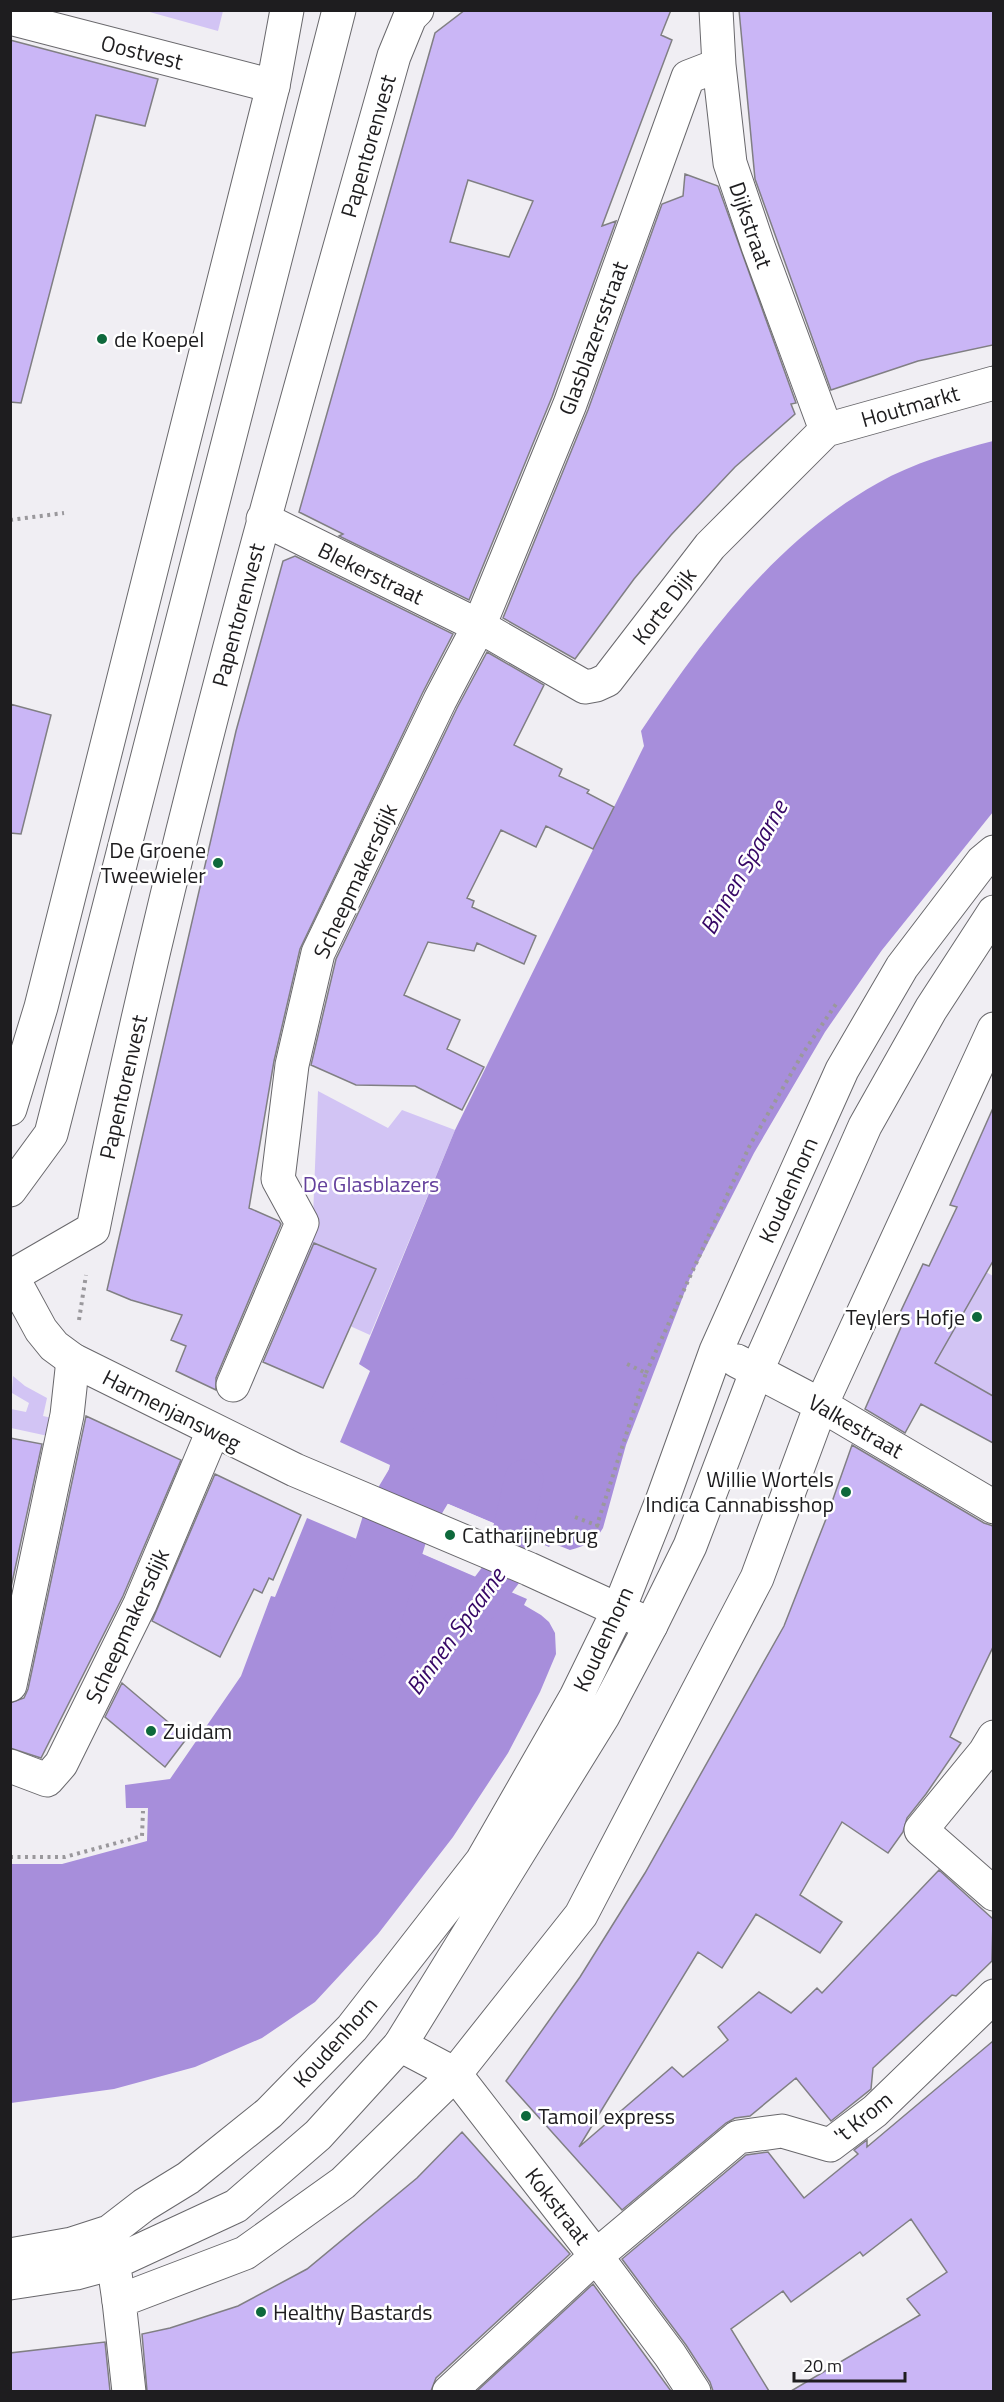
<svg xmlns="http://www.w3.org/2000/svg" width="1004" height="2402" viewBox="0 0 1004 2402" font-family="'Titillium Web',sans-serif">
  <style>
    .green { fill: #d2c4f4 }
    .water { fill: #a78edb }
    .pier { fill: #f0eef3 }
    .lines { fill: none; stroke-linecap: round; stroke-linejoin: round }
    .canal { stroke: #a78edb; stroke-width: 39 }
    .river { stroke: #a78edb; stroke-width: 68 }
    .building { fill: #cab6f6; stroke: #807f83; stroke-width: 1.5; fill-rule: evenodd }
    .street-casing { stroke: #69686c; stroke-width: 35 }
    .secondary-casing { stroke: #69686c; stroke-width: 35 }
    .path { stroke: #9a989c; stroke-width: 4; stroke-dasharray: 3 4.5; stroke-linecap: butt }
    .street { stroke: #fff; stroke-width: 33 }
    .secondary { stroke: #fff; stroke-width: 33 }
    .poi-dot { fill: #0e693c; stroke: #fff; stroke-width: 2 }
    .labels { text-anchor: middle; dominant-baseline: central; stroke-width: 5; stroke-linejoin: round; paint-order: stroke }
    .street-label { font-size: 22px; fill: #1e1d1f; stroke: #fff }
    .poi-label { font-size: 22px; fill: #1e1d1f; stroke: #fff; text-anchor: start }
    .park-label { font-size: 22px; fill: #64409c; stroke: #fff }
    .water-label { font-size: 24px; font-style: italic; fill: #360766; stroke: #fff }
  </style>
  <rect width="100%" height="100%" fill="#f0eef3"/>
  <path class="green" d="M146 11H223L218 31Z
    M318 1091 388 1128 402 1110 455 1130 370 1335 288 1298 312 1242Z
    M986 1272 993 1276V1396L933 1362Z
    M13 1376 25 1386 47 1398 43 1416 52 1418 48 1436 11 1428V1409L26 1412 29 1403 12 1393Z"/>
  <path class="water" d="M993 441V812L882 950 825 1032 754 1153 690 1278 626 1445 603 1528C595 1542 585 1546 570 1550L552 1543 549 1547 387 1478 390 1465 340 1442 370 1371 359 1364 455 1130 644 746 641 731C705 636 776 540 878 483 913 463 955 451 993 441Z
    M307 1518 359 1540 365 1529 527 1599 524 1605 541 1615 549 1622 555 1633 556 1654 540 1692 508 1753 453 1837 378 1934 315 2002 262 2038 195 2067 114 2089 11 2103V1864H62L147 1841 148 1808H126L125 1785 170 1779 241 1676 271 1596 275 1597Z"/>
  <path class="pier" d="M387 1478 536 1541 535 1544 386 1481Z
    M365 1526H366L516 1590 513 1592 365 1529Z"/>
  <g class="lines">
    <path class="canal" d="M462 1626 503 1572 524 1479"/>
    <path class="river" d="M364 1628 396 1524 463 1412"/>
  </g>
  <path class="building" d="M465 10H671L661 35 672 40 602 226 616 221 552 397 469 600 339 536 343 534 299 512 435 33ZM468 180 533 201 509 257 450 242Z
    M739 10H993V345L918 361 831 390 755 179Z
    M10 40 158 79 145 126 96 115 21 403 10 402Z
    M685 174 718 186 796 403 791 404 795 414 735 467 671 535 634 579 575 659 503 618 588 410 662 204 683 196Z
    M295 556 453 634 423 692 300 949 274 1061 249 1208 279 1221 281 1224 216 1378V1390L176 1371 186 1346 171 1340 182 1315 131 1300 107 1290 236 731 283 561Z
    M487 652 544 685 514 745 562 769 559 776 589 790 587 793 614 807 593 849 546 826 536 847 501 830 467 898 474 901 472 907 536 936 524 964 477 943 474 951 428 942 404 995 460 1020 447 1049 484 1067 462 1110 415 1086 356 1085 311 1065 336 959 457 708Z
    M10 704 51 715 21 834 10 833Z
    M993 1108V1261L935 1363 993 1396V1443L921 1404 905 1433 865 1409 905 1318 899 1315 923 1264 929 1266 957 1207 950 1205Z
    M314 1243 376 1269 323 1388 263 1362Z
    M86 1416 181 1460 123 1596 41 1758 10 1748V1703L24 1698 28 1689Z
    M10 1438 42 1444 10 1592Z
    M852 1445 984 1523 993 1526V1647L950 1737 961 1743 926 1794 907 1818 903 1832 888 1853 842 1822 800 1895 842 1922 820 1953 756 1914 722 1968 698 1952 579 2147 672 2067 683 2077 728 2040 718 2027 759 1992 791 2013 817 1988 822 1993 939 1870 993 1919 992 1961 956 1996 952 1995 873 2068 871 2089 831 2121 796 2078 750 2116 735 2118 726 2123 622 2210 506 2081 580 1977 645 1873 784 1626 826 1519Z
    M215 1474 301 1515 273 1580 269 1578 262 1593 254 1589 220 1657 152 1621Z
    M122 1683 187 1738 165 1767 105 1717Z
    M993 2041V2391H791L920 2315 907 2299 947 2272 911 2219 863 2256 860 2252 791 2302 783 2291 731 2329 769 2391H713L710 2382 686 2345 622 2259 746 2155 768 2152 804 2198 858 2154 854 2150 867 2140V2147Z
    M462 2132 570 2254 436 2378 431 2391H147L142 2334 170 2328 238 2306 307 2269 417 2178Z
    M593 2284 671 2391H477Z
    M105 2342 110 2391H10V2353Z"/>
  <g class="lines">
    <defs>
      <path id="street" d="M716 10 719 65 730 163 758 246 826 430
        M10 18 273 86
        M263 519 479 626 585 687 596 685 607 680 710 546 826 430 994 383
        M10 1277 93 1229C172 833 284 444 394 56L410 17 417 10
        M737 1361 821 1405 994 1507
        M233 1385 302 1223 278 1179 292 1065 318 953 440 700 479 626 570 404 688 77 719 65
        M619 1609 662 1501 716 1351 842 1070 902 967 982 862 994 852
        M651 1625 690 1546 757 1370 865 1126 931 1009 994 912
        M10 1685 67 1415 73 1360
        M994 1737 985 1752 921 1830 994 1894
        M10 1766 47 1780 61 1764 140 1604 213 1431
        M400 2045 455 2074 596 2256 670 2355 694 2392
        M129 2392 119 2301 245 2253 343 2183 455 2074 581 1915 757 1578 821 1405 994 1029
        M449 2392 596 2256 738 2137 782 2131 830 2145 875 2111 994 1996"/>
      <path id="secondary" d="M10 1109 41 1007 273 86 287 10
        M10 1190 51 1134 339 10
        M10 1273 41 1330 54 1346 73 1360 295 1470 529 1569 651 1625 603 1716 400 2045 318 2135 236 2206 113 2263 76 2273 10 2283
        M110 2240 119 2301
        M10 2255 72 2244 109 2232 144 2205 188 2178 269 2113 352 2028 482 1861 576 1697 619 1609"/>
    </defs>
    <use href="#street" class="street-casing"/>
    <use href="#secondary" class="secondary-casing"/>
    <path class="path" d="M10 520 64 513
      M79 1320 86 1275
      M646 1373 750 1145 803 1053 836 1004
      M575 1517 601 1527 597 1525 646 1373 625 1363
      M10 1857H65L142 1836 143 1811"/>
    <use href="#street" class="street"/>
    <use href="#secondary" class="secondary"/>
  </g>
  <g class="poi-dot">
    <circle cx="102" cy="339" r="6"/>
    <circle cx="218" cy="863" r="6"/>
    <circle cx="977" cy="1317" r="6"/>
    <circle cx="846" cy="1492" r="6"/>
    <circle cx="450" cy="1535" r="6"/>
    <circle cx="151" cy="1731" r="6"/>
    <circle cx="526" cy="2116" r="6"/>
    <circle cx="261" cy="2312" r="6"/>
  </g>
  <g class="labels">
    <g class="street-label">
      <text transform="translate(142 52) rotate(14)">Oostvest</text>
      <text transform="translate(368 146) rotate(-74)">Papentorenvest</text>
      <text transform="translate(751 225) rotate(71)">Dijkstraat</text>
      <text transform="translate(593 338) rotate(-70)">Glasblazersstraat</text>
      <text transform="translate(910 406) rotate(-16)">Houtmarkt</text>
      <text transform="translate(371 573) rotate(26)">Blekerstraat</text>
      <text transform="translate(664 606) rotate(-53)">Korte Dijk</text>
      <text transform="translate(238 615) rotate(-75)">Papentorenvest</text>
      <text transform="translate(355 881) rotate(-65)">Scheepmakersdijk</text>
      <text transform="translate(123 1087) rotate(-77)">Papentorenvest</text>
      <text transform="translate(788 1190) rotate(-66)">Koudenhorn</text>
      <text transform="translate(172 1410) rotate(27)">Harmenjansweg</text>
      <text transform="translate(856 1426) rotate(30)">Valkestraat</text>
      <text transform="translate(127 1626) rotate(-65)">Scheepmakersdijk</text>
      <text transform="translate(603 1639) rotate(-65)">Koudenhorn</text>
      <text transform="translate(335 2042) rotate(-48)">Koudenhorn</text>
      <text transform="translate(863 2117) rotate(-39)">'t Krom</text>
      <text transform="translate(558 2206) rotate(52)">Kokstraat</text>
    </g>
    <g class="poi-label">
      <text x="114" y="339">de Koepel</text>
      <text x="206" y="850" text-anchor="end">De Groene<tspan x="206" dy="25">Tweewieler</tspan></text>
      <text x="965" y="1317" text-anchor="end">Teylers Hofje</text>
      <text x="834" y="1479" text-anchor="end">Willie Wortels<tspan x="834" dy="25">Indica Cannabisshop</tspan></text>
      <text x="462" y="1535">Catharijnebrug</text>
      <text x="163" y="1731">Zuidam</text>
      <text x="538" y="2116">Tamoil express</text>
      <text x="273" y="2312">Healthy Bastards</text>
    </g>
    <g class="park-label">
      <text x="371" y="1184">De Glasblazers</text>
    </g>
    <g class="water-label">
      <text transform="translate(743 867) rotate(-60)">Binnen Spaarne</text>
      <text transform="translate(455 1631) rotate(-54)">Binnen Spaarne</text>
    </g>
  </g>
  <rect width="1004" height="2402" fill="none" stroke="#1e1d1f" stroke-width="24"/>
  <path d="M794 2372v9h111v-9" fill="none" stroke="#1e1d1f" stroke-width="3"/>
  <text x="803" y="2372" font-size="18" fill="#1e1d1f" stroke="#ffffff" stroke-width="4.5" paint-order="stroke">20 m</text>
</svg>
